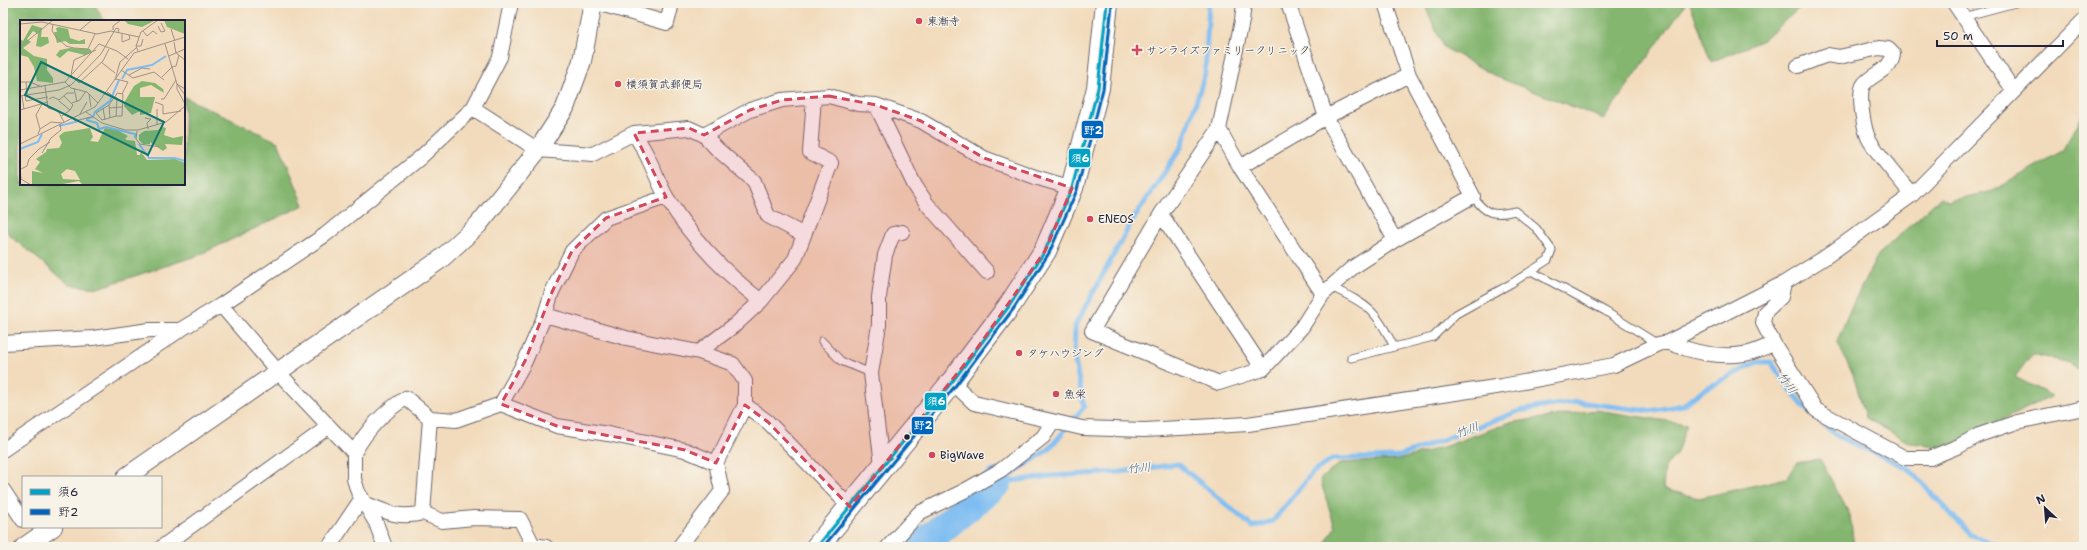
<svg xmlns="http://www.w3.org/2000/svg" width="2087" height="550" viewBox="0 0 2087 550" font-family="'Shantell Sans','Klee One',sans-serif">
  <style>
    .forest { fill: #84b670; stroke: #536c56 }
    .lines { fill: none; stroke-linecap: round; stroke-linejoin: round }
    .stream { stroke: #7ebdf2; stroke-width: 5 }
    .river { stroke: #7ebdf2; stroke-width: 30 }
    .service-casing { stroke: #6b6368; stroke-width: 9 }
    .minor-casing { stroke: #6b6368; stroke-width: 16 }
    .tertiary-casing { stroke: #6b6368; stroke-width: 20 }
    .primary-casing { stroke: #6b6368; stroke-width: 24 }
    .service { stroke: #fff; stroke-width: 7 }
    .minor { stroke: #fff; stroke-width: 14 }
    .tertiary { stroke: #fff; stroke-width: 18 }
    .primary { stroke: #fff; stroke-width: 22 }
    .bus-1-casing { stroke: #f7f3e8; stroke-width: 6 }
    .bus-2-casing { stroke: #f7f3e8; stroke-width: 6 }
    .bus-1 { stroke: #02a2c7; stroke-width: 3 }
    .bus-2 { stroke: #0065bd; stroke-width: 3 }
    .marked { fill: #d1495b; fill-opacity: 0.2; stroke: #d1495b; stroke-width: 3; stroke-dasharray: 8 5; stroke-linejoin: round }
    .poi-dot { fill: #d1495b; stroke: #f7f3e8; stroke-width: 1.5 }
    .bus-dot { fill: #22223b; stroke: #f7f3e8; stroke-width: 1.5 }
    .labels { text-anchor: middle; dominant-baseline: central; stroke-width: 3; stroke-linejoin: round; paint-order: stroke }
    .poi-label { font-size: 11px; fill: #22223b; stroke: #f7f3e8; text-anchor: start }
    .water-label { font-size: 12px; font-style: italic; fill: #42587b; stroke: #f7f3e8 }
    .inset-river { fill: none; stroke: #7ebdf2; stroke-width: 2 }
    .inset-road { fill: none; stroke: #9f9188; stroke-width: 1 }
    .view { fill: #0f766e; fill-opacity: 0.15; stroke: #0f766e; stroke-width: 2 }
    .inset-edge { fill: none; stroke: #22223b; stroke-width: 2 }
    .line-badge { stroke: #f7f3e8; stroke-width: 1.5 }
    .badge-label { font-size: 11px; text-anchor: middle; font-weight: bold; fill: #fff }
  </style>
  <rect width="100%" height="100%" fill="#f7f3e8"/>
  <filter id="ink" filterUnits="userSpaceOnUse"><feTurbulence type="fractalNoise" baseFrequency=".025" numOctaves="2"/><feDisplacementMap in="SourceGraphic" scale="8" xChannelSelector="R" yChannelSelector="G"/><feConvolveMatrix kernelMatrix="1 2 1 2 8 2 1 2 1" color-interpolation-filters="sRGB"/></filter>
  <filter id="wash" filterUnits="userSpaceOnUse"><feTurbulence type="fractalNoise" baseFrequency=".012" numOctaves="4" result="noise"/><feDisplacementMap in="SourceGraphic" scale="16" xChannelSelector="R" yChannelSelector="G"/><feGaussianBlur stdDeviation="0.9" result="paint"/><feColorMatrix in="noise" values="0 0 0 0 0 0 0 0 0 0 0 0 0 0 0 0 0 1.4 0 .05"/><feComposite in="paint" operator="in"/></filter>
  <g filter="url(#wash)">
    <rect width="100%" height="100%" fill="#f2dbbc"/>
    <path class="forest" d="M3 3H94L104 21H21V184H184V97L278 142 304 205 199 255 98 288 70 285 9 235 3 220Z
      M1424 3H1686L1604 119 1497 77 1443 47Z
      M1690 3H1805L1763 40 1711 62Z
      M2084 113V374L2070 363 2032 354 2015 377 2052 396 1946 447 1910 443 1866 418 1853 375 1837 341 1853 303 1878 255 1941 197 1949 201 1993 191 2062 151Z
      M1596 410 1687 424 1676 455 1665 467 1663 489 1699 498 1787 478 1796 463 1820 459 1850 515 1854 547H1323L1335 527 1320 479 1341 463 1398 460 1446 446 1508 423Z"/>
    <g class="lines">
      <path class="stream" d="M997 483 1051 476 1120 472 1178 464 1253 527 1273 521 1312 473 1332 459 1397 457 1519 411 1547 406 1577 402 1650 411 1683 405 1703 390 1757 362H1771L1788 387 1804 407 1839 437 1908 468 1971 535 2006 547
        M999 483 1049 449 1084 407 1074 356 1075 326 1131 223 1182 146 1205 74 1209 3"/>
      <path class="river" d="M919 547 997 483"/>
    </g>
  </g>
  <g filter="url(#ink)">
    <g class="lines">
      <defs>
        <path id="service" d="M1963 17 2015 3
          M1531 271 1605 311 1658 344
          M1331 287C1369 305 1376 310 1394 347
          M822 341 841 361 871 373
          M1351 358 1433 337 1456 314 1512 283 1548 260 1552 250 1536 228 1515 211C1494 216 1485 215 1473 196"/>
        <path id="minor" d="M597 3 667 23 672 3
          M1244 3 1242 21 1219 129 1161 214 1092 331 1219 383 1263 369 1302 327 1323 294 1352 268 1395 240
          M1288 3 1326 117 1395 240 1473 196 1409 75 1385 3
          M1954 3 2014 91
          M1798 66 1827 55 1839 57 1879 48 1888 49 1893 54C1892 70 1873 73 1864 84 1857 92 1864 132 1870 141 1882 160 1898 177 1912 195
          M876 105 914 184 927 204 987 272
          M473 108 538 150 593 154 634 133 689 128 704 135 717 149 754 181 768 216 804 235
          M1219 129 1240 167 1323 294
          M634 133C639 142 645 150 649 160 655 172 660 186 667 198 691 238 725 273 761 301
          M704 135 750 110 782 100 829 96 858 104 876 105 921 121 984 158 1035 177 1072 188
          M1240 167 1326 117 1409 75
          M1161 214 1263 369
          M1784 283 1781 297 1765 312 1763 323 1774 344 1816 410 1905 458H1930L1959 446 1979 435 2017 422 2084 408
          M221 305 279 373 354 453V479L358 492 376 523 385 547
          M545 315 626 338 699 352 733 364 745 381V405L716 463
          M1668 342C1691 352 1719 358 1744 354 1754 353 1764 347 1774 344
          M3 343 93 338 150 330H180
          M699 352 736 324 761 301 795 259 831 163 810 152 814 97
          M952 382 974 403 1082 428 1145 430 1248 424 1502 386 1614 365 1658 344 1668 342 1784 283 1824 258 1912 195 2084 20
          M501 404 557 426 608 434 685 450 716 463 722 491 679 547
          M745 405 768 422 850 507
          M3 450 180 330 221 305 325 235 421 157 473 108 500 57 511 3
          M354 453C367 429 383 412 406 398L430 418 456 420 501 404 525 361 545 315 552 292 572 251 606 218 666 197
          M882 465 871 373 879 325V297L885 255 893 234 902 232
          M3 490 23 520
          M364 503C385 512 400 519 423 513L430 418
          M423 513 442 521 474 518 520 519 533 545
          M162 547 328 427
          M329 547 362 498
          M526 547 533 545 546 547
          M888 547 919 513 964 491 1001 470 1043 437 1053 422"/>
        <path id="tertiary" d="M126 477 441 259 478 225 538 150 565 108 582 61 593 3
          M24 547 53 527"/>
        <path id="primary" d="M817 547 952 382 1010 305 1045 251 1072 188 1098 88 1107 3"/>
      </defs>
      <use href="#service" class="service-casing"/>
      <use href="#minor" class="minor-casing"/>
      <use href="#tertiary" class="tertiary-casing"/>
      <use href="#primary" class="primary-casing"/>
      <use href="#service" class="service"/>
      <use href="#minor" class="minor"/>
      <use href="#tertiary" class="tertiary"/>
      <use href="#primary" class="primary"/>
      <defs>
        <path id="bus-1" d="M817 547 952 382 1010 305 1045 251 1072 188 1098 88 1107 3"/>
        <path id="bus-2" d="M823 547 956 385 1014 308 1049 253 1077 190 1103 89 1112 4"/>
      </defs>
      <use href="#bus-1" class="bus-1-casing"/>
      <use href="#bus-2" class="bus-2-casing"/>
      <use href="#bus-1" class="bus-1"/>
      <use href="#bus-2" class="bus-2"/>
    </g>
  </g>
  <path class="marked" d="M829 96 876 105 921 121 984 158 1072 188 1045 251 976 350 850 507 768 422 745 405 716 463 685 450 557 426 501 404 525 361 552 292 572 251 606 218 666 197 634 133 689 128 704 135 750 110 782 100Z"/>
  <g class="poi-dot">
    <circle cx="919" cy="21" r="4"/>
    <path d="M1135 44h4v4h4v4h-4v4h-4v-4h-4v-4h4z"/>
    <circle cx="618" cy="84" r="4"/>
    <circle cx="1090" cy="219" r="4"/>
    <circle cx="1019" cy="353" r="4"/>
    <circle cx="1056" cy="394" r="4"/>
    <circle cx="932" cy="455" r="4"/>
  </g>
  <circle class="bus-dot" cx="907" cy="437" r="3.5"/>
  <g class="labels">
    <g class="poi-label">
      <text x="927" y="21">東漸寺</text>
      <text x="1146" y="50">サンライズファミリークリニック</text>
      <text x="626" y="84">横須賀武郵便局</text>
      <text x="1098" y="219">ENEOS</text>
      <text x="1027" y="353">タケハウジング</text>
      <text x="1064" y="394">魚栄</text>
      <text x="940" y="455">BigWave</text>
    </g>
    <g class="water-label">
      <text transform="translate(1787 383) rotate(54)">竹川</text>
      <text transform="translate(1467 430) rotate(-21)">竹川</text>
      <text transform="translate(1139 468) rotate(-6)">竹川</text>
    </g>
  </g>
  <g transform="translate(20 20)">
    <rect width="165" height="165" fill="#f2dbbc"/>
    <path d="M104 0H136L122 7 108 4ZM144 0H165V14L147 7ZM12 5 22 8 21 17H28L29 23 21 27 16 26 18 14 13 11 7 19 11 22 3 28 14 36 27 39V50L33 58V63L17 61 14 47 8 37 0 35V42V19L3 21ZM39 7 48 9 50 18 59 21 65 19V24H50L45 21 37 23 34 12H37L36 8ZM50 28 70 29 72 32 65 35 48 31 40 38 36 35 40 30ZM122 61 135 63 143 69 144 73 131 65 120 68V77H135L131 93 120 95V91L112 95 104 86 105 81 114 66ZM143 107 146 108 144 115 153 118 163 116 162 125 145 124 147 128 143 131 130 122V124H123L119 120V115L124 111 138 110ZM70 108 73 117 70 121 78 122 85 108 97 110 108 116 105 119 107 120 115 121 117 135H120L121 132 127 140 155 139 165 143V165H63L59 161 38 165H12V151L23 153 15 149 20 142 16 139 26 132 27 129 39 128 42 123 39 116 44 112ZM47 149 55 151 60 160 43 159 41 154Z" fill="#84b670" fill-rule="evenodd"/>
    <path class="inset-river" d="M102 59 107 50 132 45 146 36M66 99 73 97 75 92 90 81 99 60M66 100 77 103 79 109 86 107 98 110 115 114V118M39 106 59 101M119 124 129 138H155L165 141M0 129 18 122 22 114"/>
    <path class="inset-road" d="M0 4 22 2 77 14 91 11 119 17M33 4 32 11 36 17 46 26 54 28 68 29 75 14M138 6 141 12 145 11 141 3M151 9 155 21M60 10 72 0M93 10V6L101 0M123 11 127 16 133 11 137 14M102 14V22L110 19 109 15M154 22 156 33 165 40M145 24 157 64 165 75M116 26H121L123 19M0 27 33 0M76 30 54 40 51 55 59 63 83 41 89 29M118 31 116 26 121 12 138 0M149 36 165 29M81 42 95 53M101 50 113 58 134 52 144 60M109 55 122 48 130 49M142 57 152 47 156 46 159 35M96 59 108 62 102 74M95 60 100 42 116 28M0 62H10L22 67M6 62 7 74M45 62 51 68 67 72 78 83M25 66 28 88 38 91 44 102M54 68 57 82M165 69 157 64V69L165 84M0 70 45 62 79 24 97 31 108 39M87 72 95 77 97 78 96 96H102L103 74 97 73 95 77 93 79 89 85 76 93 82 100 96 96M69 74 71 87M5 75 6 81 28 77M0 76 39 70 51 65 81 34 96 8 99 9 98 13M2 76 4 89M44 76 53 85 50 90M29 79 33 77 39 80 47 73H54M141 79H144L156 60M39 81 50 90 42 96M135 82 143 85V94L161 91M52 83 60 80 66 71M89 85 90 98M83 88 85 100M89 88 102 87M0 90 28 82M66 92 82 103 105 110H118L146 102 165 86M60 94 67 82M53 98 55 101 71 97M125 98 131 99 127 103 128 109M137 105V89M20 109 16 95 22 84M117 111 116 119 120 124 140 127M18 114 20 109 31 102 42 103M0 124 75 87 114 33 165 17M22 133 31 118 41 110 40 104M0 148 1 159 11 165M1 149 7 146 9 139 19 129 30 122"/>
    <path class="view" d="M21 42 144 102 128 135 5 75Z"/>
    <rect width="165" height="165" class="inset-edge"/>
  </g>
  <g class="line-badge">
    <rect x="1081" y="120" width="23" height="19" rx="4" fill="#0065bd"/>
    <rect x="1068" y="148" width="23" height="20" rx="4" fill="#02a2c7"/>
    <rect x="924" y="392" width="23" height="19" rx="4" fill="#02a2c7"/>
    <rect x="911" y="416" width="23" height="19" rx="4" fill="#0065bd"/>
  </g>
  <g class="badge-label">
    <text x="1093" y="134">野2</text>
    <text x="1080" y="162">須6</text>
    <text x="936" y="405">須6</text>
    <text x="923" y="429">野2</text>
  </g>
  <rect width="2087" height="550" fill="none" stroke="#f7f3e8" stroke-width="16"/>
  <rect x="22" y="476" width="140" height="52" fill="#f7f3e8" stroke="#a29fa3"/>
  <rect x="30" y="489" width="20" height="6" fill="#02a2c7" stroke="#a29fa3"/>
  <text x="58" y="496" font-size="12" fill="#22223b">須6</text>
  <rect x="30" y="509" width="20" height="6" fill="#0065bd" stroke="#a29fa3"/>
  <text x="58" y="516" font-size="12" fill="#22223b">野2</text>
  <g transform="translate(2045 508) rotate(334)" stroke="#f7f3e8" stroke-width="3" paint-order="stroke">
  <path d="M0-3L7 15L0 10L-7 15Z" fill="#22223b"/>
  <text y="-6" font-size="11" font-weight="bold" text-anchor="middle" fill="#22223b">N</text>
  </g>
  <path d="M1937 40v6h126v-6" fill="none" stroke="#22223b" stroke-width="2"/>
  <text x="1943" y="40" font-size="12" fill="#22223b" stroke="#f7f3e8" stroke-width="3" paint-order="stroke">50 m</text>
</svg>
